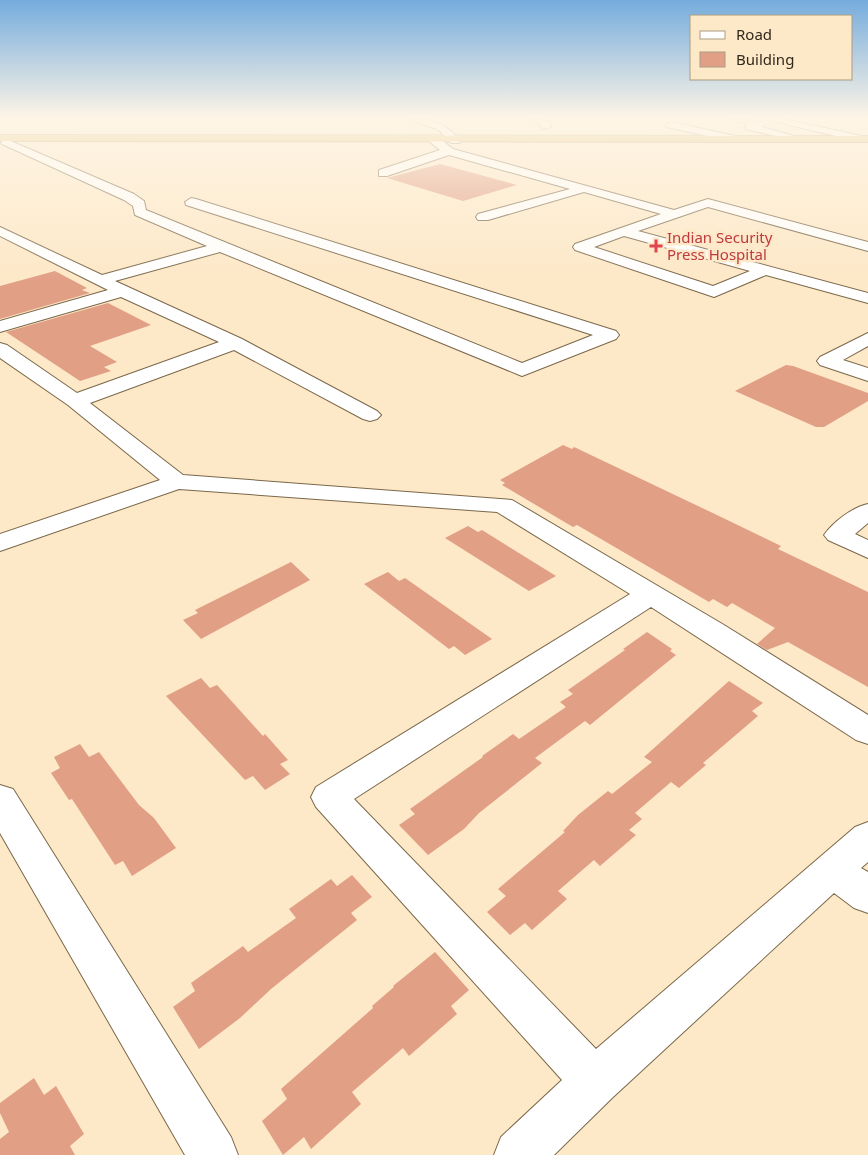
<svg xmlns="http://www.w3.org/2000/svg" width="868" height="1155" viewBox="0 0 868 1155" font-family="'Noto Sans',sans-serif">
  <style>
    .building { fill: #e19f86 }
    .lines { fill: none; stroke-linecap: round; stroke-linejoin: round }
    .minor-casing { stroke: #7a684a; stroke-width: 2 }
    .highway-casing { stroke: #9c7f3e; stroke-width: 2 }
    .minor { fill: #fff; fill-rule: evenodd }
    .highway { fill: #d5ae4f; fill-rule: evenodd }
    .health-dot { fill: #e0444e; stroke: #fde8c7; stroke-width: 2 }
    .labels { text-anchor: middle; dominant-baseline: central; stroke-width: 5; stroke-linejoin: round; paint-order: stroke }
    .far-health-label { font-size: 15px; fill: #be3a42; stroke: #fde8c7; text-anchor: start }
  </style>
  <rect width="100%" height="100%" fill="#fde8c7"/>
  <path class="building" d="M440 164 517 185 463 201 387 178Z
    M55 271 87 288 82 290 90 293 0 319V286Z
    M108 303 151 325 90 346 117 362 104 367 111 371 80 381 6 332Z
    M786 365 793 366 868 393V401L824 427H816L735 391Z
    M563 445 572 449 574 447 719 516 781 546 778 549 868 592V687L788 642 767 650 757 644 775 628 732 603 727 607 713 599 709 602 577 525 573 527 502 485 505 483 500 480Z
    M468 526 478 532 482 530 556 576 529 591 445 538Z
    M291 562 310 580 201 639 183 620 198 613 195 610Z
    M388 572 399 581 405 578 492 639 465 655 454 646 449 649 364 584Z
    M647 632 672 649 670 651 676 655 590 725 585 721 535 758 542 763 479 813 464 829 428 855 399 825 415 814 410 809 483 757 482 756 513 734 519 739 566 707 560 702 573 694 568 690 625 650 623 649Z
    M201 678 210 688 217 685 263 736 265 734 288 760 280 764 290 774 265 790 253 776 245 780 166 696Z
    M729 681 763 703 752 711 758 716 703 763 706 765 679 788 671 782 635 813 642 819 629 830 636 835 600 866 594 860 558 891 567 899 532 930 525 923 510 935 487 912 506 896 498 889 565 832 563 831 578 815 608 791 612 794 652 762 644 757Z
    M80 744 89 757 99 752 139 805 154 818 176 848 132 876 123 861 115 865 72 799 69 800 51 773 60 768 54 757Z
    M352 875 372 897 351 913 357 920 271 989 240 1018 199 1049 173 1007 195 991 191 983 243 946 248 952 296 918 289 909 331 879 337 886Z
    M435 952 469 990 451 1006 457 1014 409 1056 403 1048 352 1092 361 1104 311 1149 304 1137 283 1155 262 1121 287 1099 281 1089 373 1008 372 1006 394 987 393 986Z
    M34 1078 44 1095 56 1086 84 1134 70 1146 75 1155H0V1139L9 1132 0 1113V1103Z"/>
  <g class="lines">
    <defs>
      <path id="minor" d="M410 119C432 119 447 123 460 141L459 143H451L439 130Z
        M528 119 549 121 551 127 542 129 541 125Z
        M731 119 764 122 765 124 762 127 794 136 789 139 746 129 745 127 748 124Z
        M764 119H783L862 136 867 139 862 142Z
        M671 122 735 136 740 139 735 142 667 127 666 125Z
        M435 135 453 149 674 210 708 199 868 242V251L708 207 638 231 868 293V303L766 275 714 297 575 250 573 247 575 244 661 214 584 192 488 220H478L476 217 478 214 570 189 449 155 387 176H379V170L440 150 430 142 431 136ZM624 236 750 271 713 286 594 247Z
        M6 139 134 194 144 201 146 210 522 363 593 335 186 205 185 202 191 198 196 199 616 331 619 335 616 339 522 376 220 252 115 281 242 339 377 411 381 415 377 419 370 421 363 419 234 350 90 403 183 475 512 500 724 625 868 715V744L856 740 651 607 354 799 596 1049 855 827 868 822V862L861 868 868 872V913L854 908 834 893 612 1098 554 1155H494L501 1137 562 1080 316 807 311 797 316 787 630 594 497 512 179 489 0 551V534L160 480 68 405 0 358V343L7 345 77 393 219 342 121 297 0 332V321L108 290 0 236V227L102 275 207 246 135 215 133 206 124 200 2 144 1 142Z
        M868 333V346L843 360 868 368V381L820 365 817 361 820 357Z
        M868 504V523L855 534 868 540V558L828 540 824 535C833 522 853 507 868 504Z
        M0 785 13 789 231 1137 238 1155H185L0 833Z"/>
      <path id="highway" d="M0 135 868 136V142L0 141Z"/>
    </defs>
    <use href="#minor" class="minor-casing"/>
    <use href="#highway" class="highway-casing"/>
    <use href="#minor" class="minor"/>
    <use href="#highway" class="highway"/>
  </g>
  <linearGradient id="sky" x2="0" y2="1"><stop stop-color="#75acdd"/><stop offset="0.42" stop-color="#fef5e6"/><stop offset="1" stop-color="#fef5e6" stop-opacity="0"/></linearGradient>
  <rect width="868" height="281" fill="url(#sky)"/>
  <path class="health-dot" d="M653.5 238.5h5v5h5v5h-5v5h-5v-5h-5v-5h5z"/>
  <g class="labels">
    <g class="far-health-label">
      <text x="667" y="237">Indian Security<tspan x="667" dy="17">Press Hospital</tspan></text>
    </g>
  </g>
  <rect x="690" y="15" width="162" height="65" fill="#fde8c7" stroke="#ab9c83"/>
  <rect x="700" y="31" width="25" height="8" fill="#ffffff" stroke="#ab9c83"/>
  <text x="736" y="40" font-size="15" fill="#31291d">Road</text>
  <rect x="700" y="52" width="25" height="15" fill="#e19f86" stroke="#ab9c83"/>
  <text x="736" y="65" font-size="15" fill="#31291d">Building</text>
</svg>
